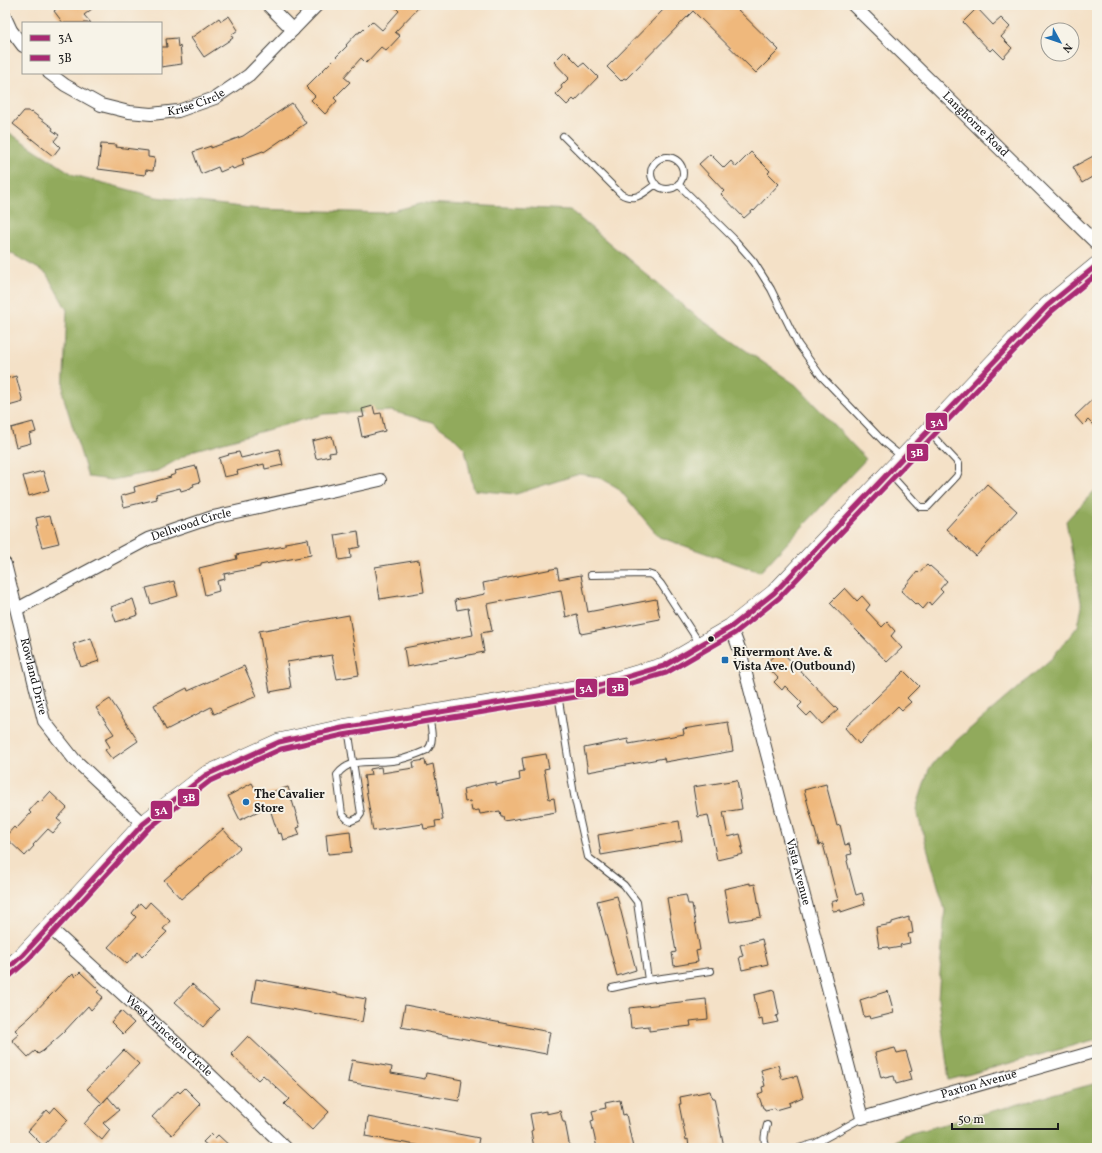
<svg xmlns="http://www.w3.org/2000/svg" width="1102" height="1153" viewBox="0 0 1102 1153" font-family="Vollkorn,serif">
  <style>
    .forest { fill: #91aa5c; stroke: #56633c }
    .building { fill: #efb87c }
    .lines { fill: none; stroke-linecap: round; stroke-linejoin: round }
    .service-casing { stroke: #3c3a36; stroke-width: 8 }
    .minor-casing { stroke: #3c3a36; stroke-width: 14 }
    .secondary-casing { stroke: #3c3a36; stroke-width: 18 }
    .service { stroke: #fff; stroke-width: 6 }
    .minor { stroke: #fff; stroke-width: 12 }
    .secondary { stroke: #fff; stroke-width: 17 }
    .bus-1-casing { stroke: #f7f3e8; stroke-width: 8 }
    .bus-2-casing { stroke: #f7f3e8; stroke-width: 8 }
    .bus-1 { stroke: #a92973; stroke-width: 5 }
    .bus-2 { stroke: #a92973; stroke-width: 5 }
    .bus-dot { fill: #1c1c1c; stroke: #f7f3e8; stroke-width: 1.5 }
    .poi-dot { fill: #1f6fb2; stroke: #f7f3e8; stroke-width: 1.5 }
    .labels { text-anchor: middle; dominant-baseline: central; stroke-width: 4; stroke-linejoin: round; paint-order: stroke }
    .street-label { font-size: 12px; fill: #1c1c1c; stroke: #f7f3e8 }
    .poi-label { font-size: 12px; font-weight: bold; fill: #1c1c1c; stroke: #f7f3e8; text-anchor: start }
    .line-badge { stroke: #f7f3e8; stroke-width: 1.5 }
    .badge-label { font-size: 11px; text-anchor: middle; font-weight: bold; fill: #fff }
  </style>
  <rect width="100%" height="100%" fill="#f7f3e8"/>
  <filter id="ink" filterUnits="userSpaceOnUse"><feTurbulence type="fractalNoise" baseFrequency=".025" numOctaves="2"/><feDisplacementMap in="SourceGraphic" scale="8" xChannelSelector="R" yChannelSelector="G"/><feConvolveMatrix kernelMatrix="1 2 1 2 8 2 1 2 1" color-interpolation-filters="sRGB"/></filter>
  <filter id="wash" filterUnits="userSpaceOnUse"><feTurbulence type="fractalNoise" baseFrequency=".012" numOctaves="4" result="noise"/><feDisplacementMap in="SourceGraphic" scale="16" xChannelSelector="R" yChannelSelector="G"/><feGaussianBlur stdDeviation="0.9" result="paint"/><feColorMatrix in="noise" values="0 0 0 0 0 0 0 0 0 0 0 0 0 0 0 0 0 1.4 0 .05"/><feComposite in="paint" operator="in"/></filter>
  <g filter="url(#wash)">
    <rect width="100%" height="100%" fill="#f4e1c7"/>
    <path class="forest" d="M5 130 74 175 156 197 259 209 384 213 424 203 570 210 696 316 796 385 866 459 760 572 659 537 618 488 599 477 579 474 516 494 474 490 465 449 451 435 432 422 391 411 324 414 195 450 157 471 112 480 88 477 63 395 67 310 46 273 5 250Z
      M1097 488V1039L949 1080 938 998 945 910 916 809 929 769 942 753 1051 659 1078 626 1082 607 1066 521Z
      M1097 1083V1148H884L904 1135Z"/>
    <g id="blocks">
      <path class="building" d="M61 5H97L84 15 91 23H63L54 11Z
        M393 5H421L395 32 400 36 386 51 381 47 366 63 361 58 344 77 350 82 334 98 337 101 325 114 311 100 315 96 306 87 347 46 346 45 357 33H359L360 31 361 32 372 21 382 30 399 11Z
        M668 5H733L779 50 756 73 693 11 626 79 624 78 621 81 607 67Z
        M977 8 993 25 1001 18 1010 27 1001 37 1012 48 1003 58 993 48 990 51 963 22Z
        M229 16 238 30 231 35 233 38 204 57 191 38 219 18 221 21Z
        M177 38 178 47 180 45 182 64 161 67V47H167L166 39Z
        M565 51 580 66 584 63 598 77 575 101 573 99 567 105 556 94 562 88 561 86 569 78 554 62Z
        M292 103 306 123 264 152 263 151 242 159 244 165 233 169 232 167 220 172 218 167 201 174 193 152 211 146V148L243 136Z
        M24 111H28L31 113 32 112 53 128 52 130 59 135 54 141 60 147 53 156 13 124Z
        M101 144 117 145 116 147 148 151V157L155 158 153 171 146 170 145 175 98 169Z
        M751 152 770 171 768 173 779 184 754 211 753 210 744 218 721 194 724 191 699 164 710 154 724 168 731 161 736 167Z
        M1097 154V174L1082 183 1073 167Z
        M16 376 23 402 5 407V379Z
        M1097 395V429L1088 420 1083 425 1075 416Z
        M373 406 375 414 381 413 385 431 362 437 358 418 364 417 362 409Z
        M33 422 36 432 29 434 31 443 16 447 11 428Z
        M332 436 336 452 329 453 330 456 316 459 312 441Z
        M279 449 283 465 265 469 264 464 237 471 238 474 224 477 219 458 229 455 228 454 239 452 241 458Z
        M196 466 200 482 193 484 194 486 191 487V488L181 491 180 488 156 494 157 499 124 507 121 496 135 492 134 487 171 477 170 476 176 474 175 471Z
        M43 471 49 490 29 496 23 476Z
        M987 484 1017 511 976 556 946 529Z
        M50 515 52 523 53 522 59 543 42 547 36 527 38 526 36 518Z
        M358 531 360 547 350 549 351 558 339 560 335 535Z
        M308 539 311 555 260 565V567L224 574 225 579 217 581 219 591 205 595 199 568 237 559 236 555 285 546V543Z
        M419 560 424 592 380 599 375 567Z
        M927 565 929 567 930 566 947 581 940 589 943 592 931 605 929 602 923 609 917 603 916 605 913 602 901 591 917 572 918 573Z
        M557 568 559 579 581 575 588 612 656 599 660 619 581 634 577 614 566 617 561 590 487 604 492 631 481 633 484 652 407 667 404 648 473 635 468 608 457 610 455 600 485 594 483 583Z
        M174 581 178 596 151 604 146 588Z
        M845 588 857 601 862 596 870 605 866 610 882 627 887 622 895 631 891 636 902 648 887 662 830 603Z
        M133 599 138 615 116 622 111 607Z
        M349 615 359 675 337 679 332 655 287 662 291 688 270 692 259 631Z
        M91 638 99 661 81 667 73 644Z
        M780 650 838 710 822 724 811 712 807 716 798 707 802 703 785 686 782 690 774 682 778 678 765 664Z
        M244 666 257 696 214 714 211 707 166 730 154 705 187 688 188 691Z
        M904 671 919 686 907 698 911 702 902 710 898 706 859 744 845 728Z
        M110 699 138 741 112 759 105 750 110 747 105 739 114 734 96 708Z
        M728 722 733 751 688 759V758L665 762 664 758 588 772 584 748 628 739 629 744 684 734 683 729Z
        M546 754 549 768 544 769 549 799 554 798 556 812 504 821 503 816H501L500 811 480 814 479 810 472 811 470 801 465 802 463 789 487 783 496 782V785L520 780 519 772 524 771 522 758Z
        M425 760 426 766 433 764 443 820 435 821 436 827 424 829 423 824 373 831 364 776 371 775 370 769 381 767 382 773 407 769 414 768 413 762Z
        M737 780 742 809 723 812 728 837 740 834 743 847H741L743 854 717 860 708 815 698 817 693 787Z
        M252 783 259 796 288 787 300 827 297 828 300 835 283 840 281 833 278 834 269 806 240 820 228 796Z
        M826 784 837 826 840 825 845 845 849 844 852 854 847 855 848 860 847 861 853 884 856 895 862 893 865 904 841 912V910L833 911 831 902 838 900 823 844 819 845 804 790Z
        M50 792 67 808 57 819 62 823 53 833 48 829 33 845 34 846 25 856 5 837 14 827 16 829 31 813 29 811 38 801 40 803Z
        M679 821 682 841 601 855 598 835Z
        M223 829 240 848 181 899 164 880Z
        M350 831 352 852 328 854 326 834Z
        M750 883V885L755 884 761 917 730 922 724 889Z
        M686 895 688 904H692L700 950 696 951 698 962 674 966 672 953 676 952 667 898Z
        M617 896 636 970 617 976 597 901Z
        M150 902 170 921 163 929 167 932 142 957 138 952 127 964 108 947 136 917 132 913 140 903 145 908Z
        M909 917V921H911L913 933 908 934 910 943 900 945 901 947 889 949 888 947 879 948 876 927 892 924V922Z
        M762 939 768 964 742 970 739 957 743 956 740 945Z
        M80 972 99 990 97 992 103 997 91 1010 88 1006 63 1033 43 1051 38 1054 35 1051 28 1057 12 1040 19 1034 15 1030 30 1017 69 976 70 977 73 974 75 977Z
        M256 979 366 999 362 1022 252 1002Z
        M192 984 219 1009 203 1027 175 1002Z
        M774 990 779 1015 776 1016 778 1022 763 1025 762 1019 759 1020 754 995Z
        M888 991 894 1013 870 1019 869 1016 864 1017 860 1000Z
        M706 999 708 1019 690 1021 691 1026 649 1031V1026L631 1028 629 1008Z
        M405 1005 550 1032 546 1054 401 1027Z
        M121 1011 134 1023 123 1034 111 1022Z
        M248 1036 329 1112 312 1130 284 1104 289 1099 263 1075 258 1080 231 1054Z
        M895 1048 897 1053 906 1051 912 1071 909 1072 911 1080 896 1084 894 1076 885 1078 884 1077 881 1078 875 1053Z
        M124 1050 139 1064 102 1103 87 1089Z
        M352 1060 392 1067 391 1073 425 1079 426 1073 462 1080 459 1101 348 1082Z
        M778 1065 782 1079 793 1076V1077L797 1076 803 1097 789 1103 790 1106 776 1110 775 1108 765 1110 764 1108H763L758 1094 763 1092 762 1087 765 1086 761 1070Z
        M185 1088 201 1104 172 1135 152 1117 172 1096 178 1091 180 1093Z
        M710 1091 712 1098H714L724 1148H689L688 1139 686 1140 679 1104H681L680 1097Z
        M108 1097 119 1110 103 1123 110 1130 102 1140 84 1124Z
        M620 1100 623 1115 626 1114 633 1148H597L591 1121 594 1120 592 1111 606 1108 605 1103Z
        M55 1107 68 1120 43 1146 28 1131 47 1110 50 1113Z
        M546 1111V1114L560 1111 563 1122H565L570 1148H534L531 1131 533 1130 530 1114Z
        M368 1117 479 1138 477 1148H433L365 1136Z
        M211 1134 215 1138 218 1135 232 1148H207L208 1146 203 1142Z"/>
    </g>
  </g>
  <g filter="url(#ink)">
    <use href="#blocks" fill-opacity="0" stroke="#3c3a36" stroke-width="1"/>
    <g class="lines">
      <defs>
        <path id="service" d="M563 136 621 194C635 203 645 192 656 184
          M651 173a16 16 0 1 1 32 0a16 16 0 1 1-32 0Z
          M678 184 733 238 754 262 771 289 798 344 821 376 884 442 902 457
          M889 473 920 507H928L957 476 959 471V464L929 432
          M591 575 648 574 654 576 661 584 700 644
          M558 694 574 795 588 857 624 885 637 902 648 980
          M348 728 361 814 358 818 351 821 347 819 342 814 337 775C351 755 377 765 398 760 408 758 418 754 427 750 436 742 430 726 429 715
          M612 988 648 980 711 971
          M767 1125C765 1134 762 1141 768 1148
          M799 1148 816 1143 862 1118"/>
        <g id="minor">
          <path d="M268 5 293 30"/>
          <path id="s1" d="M853 5 1097 244"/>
          <path d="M5 17 11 30 23 46"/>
          <path id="s2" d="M49 73 65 85 101 105 129 112 151 114 178 111 215 98 249 75 317 5"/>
          <path id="s3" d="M5 564 44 721 74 759 143 824"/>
          <path id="s4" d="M17 609 148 539 213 517 380 480"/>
          <path id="s5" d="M731 627 740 651 862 1118 1097 1051"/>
          <path id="s6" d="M49 927 197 1062 286 1148"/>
        </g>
        <path id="secondary" d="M5 971 23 955 49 927 143 824 206 775 279 742 342 728 593 687 664 666 731 627 774 593 1047 306 1097 265"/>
      </defs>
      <use href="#service" class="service-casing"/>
      <use href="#minor" class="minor-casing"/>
      <use href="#secondary" class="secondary-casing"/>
      <use href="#service" class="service"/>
      <use href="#minor" class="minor"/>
      <use href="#secondary" class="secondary"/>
      <defs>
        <path id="bus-1" d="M5 971 23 955 143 824 206 775 279 742 342 728 593 687 664 666 731 627 774 593 1047 306 1097 265"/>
        <path id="bus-2" d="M10 976 28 960 148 829 210 781 281 749 343 735 594 694 666 673 735 633 779 598 1052 311 1097 274"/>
      </defs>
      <use href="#bus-1" class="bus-1-casing"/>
      <use href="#bus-2" class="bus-2-casing"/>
      <use href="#bus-1" class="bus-1"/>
      <use href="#bus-2" class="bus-2"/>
    </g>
  </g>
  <circle class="bus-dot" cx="711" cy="639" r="3.5"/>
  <g class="poi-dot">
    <rect x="721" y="656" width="8" height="8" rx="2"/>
    <circle cx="246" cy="802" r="4"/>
  </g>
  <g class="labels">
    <g class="street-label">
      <text stroke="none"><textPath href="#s2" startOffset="159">Krise Circle</textPath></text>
      <text stroke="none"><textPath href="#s1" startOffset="171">Langhorne Road</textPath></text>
      <text stroke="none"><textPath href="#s4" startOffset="194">Dellwood Circle</textPath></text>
      <text stroke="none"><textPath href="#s3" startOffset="116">Rowland Drive</textPath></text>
      <text stroke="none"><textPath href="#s5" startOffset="254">Vista Avenue</textPath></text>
      <text stroke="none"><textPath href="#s6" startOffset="162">West Princeton Circle</textPath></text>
      <text stroke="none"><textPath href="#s5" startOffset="630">Paxton Avenue</textPath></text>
    </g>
    <g class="poi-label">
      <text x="733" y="653">Rivermont Ave. &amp;<tspan x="733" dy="14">Vista Ave. (Outbound)</tspan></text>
      <text x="254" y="795">The Cavalier<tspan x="254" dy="14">Store</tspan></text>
    </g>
  </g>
  <g class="line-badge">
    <rect x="925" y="412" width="23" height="19" rx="4" fill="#a92973"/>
    <rect x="906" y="443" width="23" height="19" rx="4" fill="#a92973"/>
    <rect x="606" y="677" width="23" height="20" rx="4" fill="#a92973"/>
    <rect x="575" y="678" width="23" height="20" rx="4" fill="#a92973"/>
    <rect x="177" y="788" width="23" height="19" rx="4" fill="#a92973"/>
    <rect x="150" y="800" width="23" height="20" rx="4" fill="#a92973"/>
  </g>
  <g class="badge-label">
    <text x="937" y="426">3A</text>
    <text x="917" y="456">3B</text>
    <text x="618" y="691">3B</text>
    <text x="586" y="692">3A</text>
    <text x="189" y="801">3B</text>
    <text x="161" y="814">3A</text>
  </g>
  <rect width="1102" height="1153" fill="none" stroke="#f7f3e8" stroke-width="20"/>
  <rect x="22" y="22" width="140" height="52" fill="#f7f3e8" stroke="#9f9d96"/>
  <rect x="30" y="35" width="20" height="6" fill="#a92973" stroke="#9f9d96"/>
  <text x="58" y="42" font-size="12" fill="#1c1c1c">3A</text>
  <rect x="30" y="55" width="20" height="6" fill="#a92973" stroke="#9f9d96"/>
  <text x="58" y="62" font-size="12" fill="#1c1c1c">3B</text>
  <g transform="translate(1060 42) rotate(130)"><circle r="19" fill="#f7f3e8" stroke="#9f9d96"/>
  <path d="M0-3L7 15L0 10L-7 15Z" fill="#1f6fb2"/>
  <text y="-6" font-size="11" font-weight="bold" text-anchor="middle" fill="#1c1c1c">N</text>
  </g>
  <path d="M952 1123v6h106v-6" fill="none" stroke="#1c1c1c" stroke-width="2"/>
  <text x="958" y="1123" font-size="12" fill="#1c1c1c" stroke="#f7f3e8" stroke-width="3" paint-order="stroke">50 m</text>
</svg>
